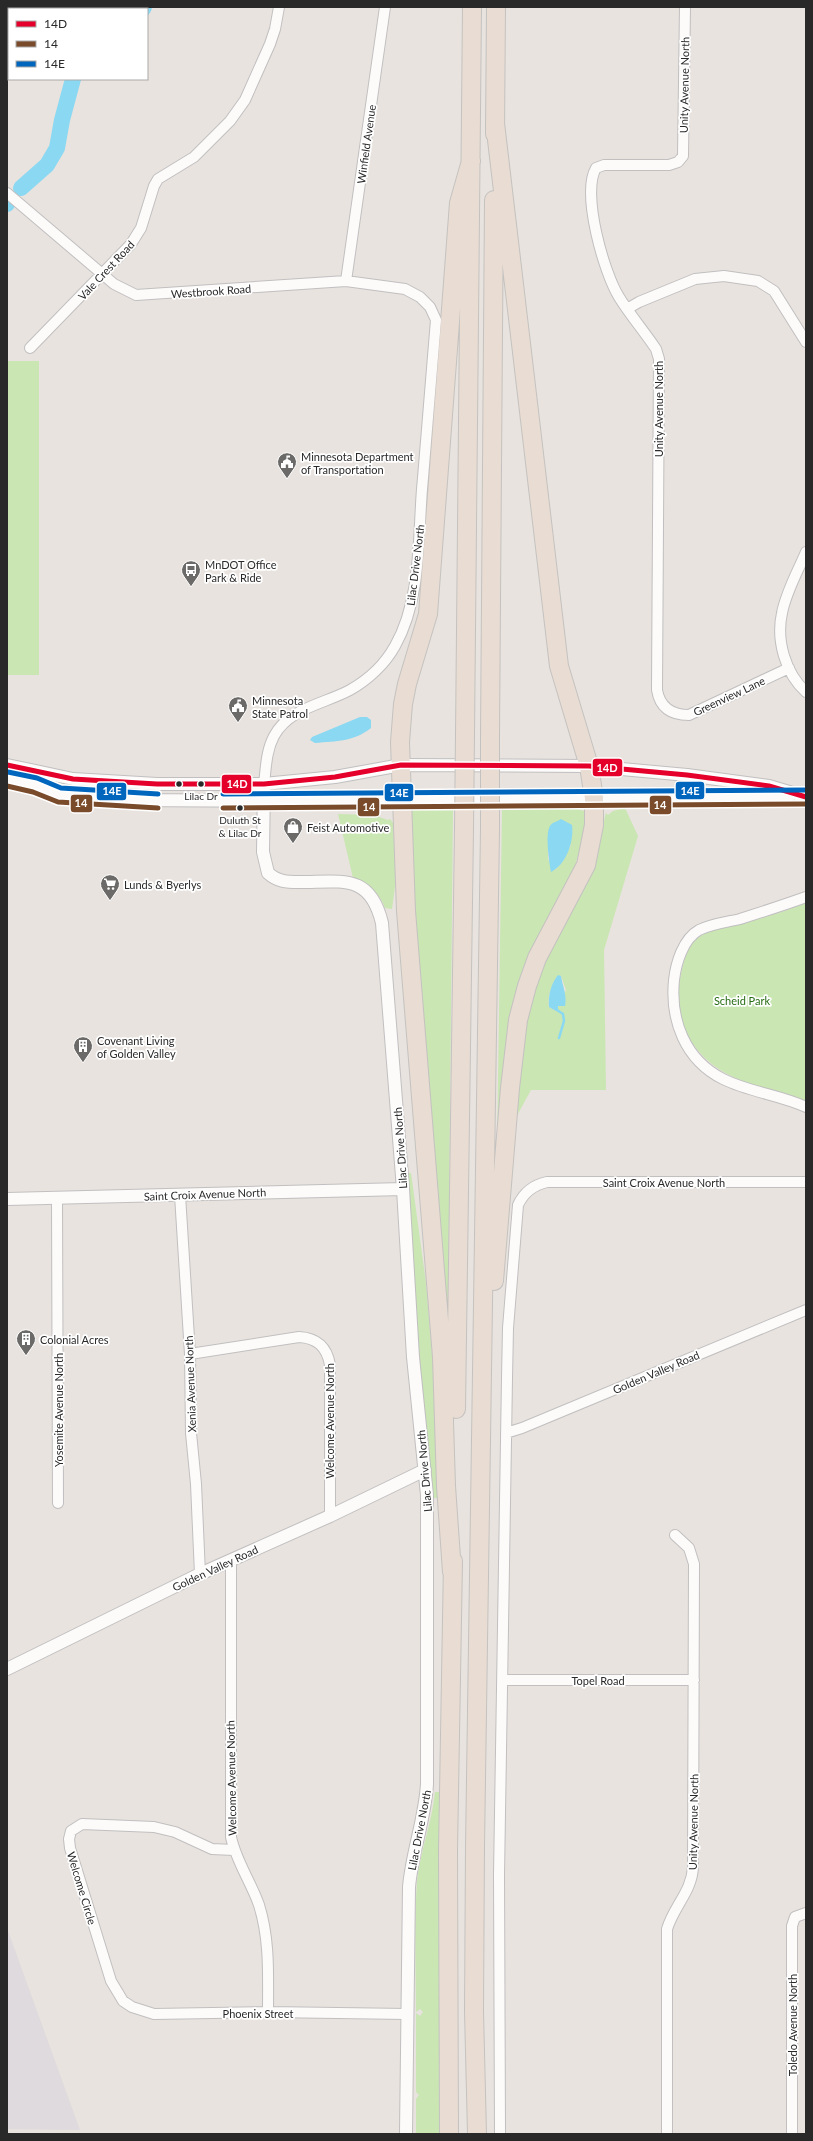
<svg xmlns="http://www.w3.org/2000/svg" width="813" height="2141" viewBox="0 0 813 2141" font-family="Lato,sans-serif">
  <style>
    .industrial { fill: #dedadd }
    .green { fill: #c9e6b3; fill-rule: evenodd }
    .water { fill: #8ad8f2 }
    .lines { fill: none; stroke-linecap: round; stroke-linejoin: round }
    .stream { stroke: #8ad8f2; stroke-width: 2.5 }
    .river { stroke: #8ad8f2; stroke-width: 16 }
    .minor-casing { stroke: #c1bfc0; stroke-width: 12 }
    .tertiary-casing { stroke: #c1bfc0; stroke-width: 14 }
    .motorway-casing { stroke: #c4c2c0; stroke-width: 20 }
    .minor { stroke: #fcfbfa; stroke-width: 10 }
    .tertiary { stroke: #fcfbfa; stroke-width: 12 }
    .motorway { stroke: #e9dcd2; stroke-width: 18 }
    .motorway-bridge-casing { stroke: #c4c2c0; stroke-width: 20; stroke-linecap: butt }
    .motorway-bridge { stroke: #e9dcd2; stroke-width: 18 }
    .bus-1-casing { stroke: #fff; stroke-width: 8 }
    .bus-2-casing { stroke: #fff; stroke-width: 8 }
    .bus-3-casing { stroke: #fff; stroke-width: 8 }
    .bus-1 { stroke: #e4002b; stroke-width: 5 }
    .bus-2 { stroke: #7a4b2a; stroke-width: 5 }
    .bus-3 { stroke: #0065bd; stroke-width: 5 }
    .bus-dot { fill: #292929; stroke: #fff; stroke-width: 1.5 }
    .labels { text-anchor: middle; dominant-baseline: central; stroke-width: 3.5; stroke-linejoin: round; paint-order: stroke }
    .bus-label { font-size: 10px; fill: #292929; stroke: #fff }
    .street-label { font-size: 11px; fill: #292929; stroke: #fff }
    .poi-label { font-size: 11px; fill: #292929; stroke: #fff; text-anchor: start }
    .park-label { font-size: 11px; fill: #266c13; stroke: #fff }
    .line-badge { stroke: #fff; stroke-width: 1.5 }
    .badge-label { font-size: 11px; text-anchor: middle; font-weight: bold; fill: #fff }
  </style>
  <rect width="100%" height="100%" fill="#e8e3de"/>
  <path class="industrial" d="M7 1928 80 2130 7 2129Z"/>
  <path class="green" d="M7 361H39V675H7Z
    M625 808 638 836 604 950 606 1090H531L514 1121 524 1012 557 933 576 903 593 871 598 854 605 816 606 813 608 815 613 811ZM561 976 566 990 556 1011 549 1007C547 993 552 986 561 976Z
    M453 809 448 1306H443L418 996 410 810Z
    M502 809H580V810L586 811 585 829 572 877 542 940 497 1151ZM548 841 571 845 563 861 555 870 548 859Z
    M338 814 373 815 388 820 390 819 393 823 396 879 392 909 385 908C379 892 368 883 353 878Z
    M806 903V1102C761 1085 714 1082 688 1036 679 1019 676 1002 679 983 683 967 685 947 699 937 714 927 735 926 751 921 770 916 788 910 806 903Z
    M408 1173H411L426 1283 434 1379 438 1498H433L418 1349Z
    M435 1792H440L439 2134H416V2099L419 2095 416 2092V2013L420 2016 423 2012 420 2009 416 2012C416 1969 414 1925 417 1882 420 1851 432 1823 435 1792Z"/>
  <path class="water" d="M360 717H367L371 720V728C353 742 337 741 315 743L310 740 312 737Z
    M561 819 572 825C574 841 567 864 551 872 549 862 545 834 550 826 552 822 557 822 561 819Z
    M558 975 561 976C563 988 567 994 565 1006H558V1009L556 1011 549 1007C548 995 551 984 558 975Z"/>
  <g class="lines">
    <path class="stream" d="M557 1010 563 1014 564 1021 559 1038"/>
    <path class="river" d="M143 9 144 7
      M21 188 47 165 57 148 62 120 73 79
      M7 204V203"/>
    <defs>
      <path id="minor" d="M685 7 683 156 678 162 669 165H604L596 168C581 193 604 273 619 297 630 315 644 331 656 349L659 359 657 690C660 708 672 715 689 715L789 668
        M7 193 114 284 136 295 346 281 405 289 420 297 430 307 436 320C431 377 427 433 422 489 418 541 421 600 395 646 385 664 368 680 350 690 324 704 289 708 274 736 266 751 266 768 264 784
        M346 281 385 7
        M627 309 639 302 695 279 724 276 758 281 774 291 806 342
        M30 348 131 244 141 228 154 186 158 179 194 157 230 121 245 100 270 44 275 29 279 7
        M806 552C798 571 786 592 782 613 776 640 785 673 806 692
        M806 897C784 905 762 912 740 919 727 922 711 924 699 930 683 939 676 963 674 980 670 1020 685 1060 723 1079 749 1092 780 1095 806 1107
        M180 1195 190 1354 191 1433 196 1484 200 1574
        M57 1197 58 1503
        M190 1354 299 1337C317 1338 327 1347 330 1365V1516
        M506 1433 522 1428 806 1310
        M231 1561V1837C236 1861 251 1882 259 1905 270 1940 268 1976 268 2012
        M502 1680H694
        M234 1850 212 1849 175 1832 154 1827 82 1824 71 1831 69 1839 70 1848 111 1981 123 2001 132 2007 154 2014 268 2012 407 2014
        M500 2134 499 1875 507 1378 508 1328 518 1205C524 1192 533 1185 547 1182H806
        M667 2134V1929C674 1906 692 1891 693 1867L694 1564 689 1548 675 1535
        M792 2134V1926L795 1917 806 1913"/>
      <path id="tertiary" d="M7 765 73 779 157 784H264L335 777 401 765 589 766 687 775 769 786 806 797
        M7 779 35 785 59 795 123 800 312 801 789 796
        M264 784 263 852 268 873C278 882 287 882 299 882 342 882 370 873 382 923L403 1189 413 1357 427 1495V1784C425 1819 412 1852 409 1887L406 2134
        M7 1199 403 1189
        M7 1669 200 1574 330 1516 425 1470"/>
      <path id="motorway" d="M495 134 496 7
        M465 735 472 7
        M490 735 494 200
        M494 1281 510 1088 518 1020 527 986 537 958 586 865 594 825V798L589 766 559 666 495 123
        M456 1409 464 829
        M452 1572 446 1486 442 1357 406 911 400 742 403 704 407 684 428 614 459 203 471 161
        M449 2134 448 1851 453 1561
        M477 2134 474 2011 475 1847 490 829"/>
    </defs>
    <use href="#minor" class="minor-casing"/>
    <use href="#tertiary" class="tertiary-casing"/>
    <use href="#motorway" class="motorway-casing"/>
    <use href="#minor" class="minor"/>
    <use href="#tertiary" class="tertiary"/>
    <use href="#motorway" class="motorway"/>
    <defs>
      <path id="motorway-bridge" d="M464 829 465 735
        M490 829V735"/>
    </defs>
    <use href="#motorway-bridge" class="motorway-bridge-casing"/>
    <use href="#motorway-bridge" class="motorway-bridge"/>
    <defs>
      <path id="bus-1" d="M7 765 73 779 157 784H264L335 777 401 765 589 766 687 775 769 786 806 797"/>
      <path id="bus-2" d="M7 786 33 792 58 802 158 808
        M223 808 806 804"/>
      <path id="bus-3" d="M8 772 37 778 61 788 158 794
        M223 794 806 790"/>
    </defs>
    <use href="#bus-1" class="bus-1-casing"/>
    <use href="#bus-2" class="bus-2-casing"/>
    <use href="#bus-3" class="bus-3-casing"/>
    <use href="#bus-1" class="bus-1"/>
    <use href="#bus-2" class="bus-2"/>
    <use href="#bus-3" class="bus-3"/>
  </g>
  <defs>
    <symbol id="civic-pin" viewBox="-11 -11 22 30"><path d="M0 17L-7.5 6A9.5 9.5 0 1 1 7.5 6Z" fill="#6c6a68" stroke="#fff"/><path d="M-.6-6.5H3V-4.5H.6V-3L4-1V1h2V6H-6V1h2V-1L-.6-3ZM-1.2 2.5V6h2.4V2.5Z" fill="#fff"/></symbol>
    <symbol id="bus-pin" viewBox="-11 -11 22 30"><path d="M0 17L-7.5 6A9.5 9.5 0 1 1 7.5 6Z" fill="#6c6a68" stroke="#fff"/><path d="M-5-6H5V4H4V6H2V4H-2V6H-4V4H-5ZM-3.5-4V0h7V-4ZM-3.5 1.2v1.5H-2V1.2ZM2 1.2v1.5H3.5V1.2Z" fill="#fff"/></symbol>
    <symbol id="shop-pin" viewBox="-11 -11 22 30"><path d="M0 17L-7.5 6A9.5 9.5 0 1 1 7.5 6Z" fill="#6c6a68" stroke="#fff"/><path d="M-5-2.5h2.3a2.7 3.5 0 0 1 5.4 0H5L5.5 6h-11ZM-1.5-2.5h3a1.5 2.3 0 0 0-3 0Z" fill="#fff"/></symbol>
    <symbol id="supermarket-pin" viewBox="-11 -11 22 30"><path d="M0 17L-7.5 6A9.5 9.5 0 1 1 7.5 6Z" fill="#6c6a68" stroke="#fff"/><path d="M-6-5.5h2.5l.6 2H6L4.5 2H-2.5L-4.4-4H-6ZM-1.5 3.2a1.3 1.3 0 1 0 .1 0ZM3 3.2a1.3 1.3 0 1 0 .1 0Z" fill="#fff"/></symbol>
    <symbol id="building-pin" viewBox="-11 -11 22 30"><path d="M0 17L-7.5 6A9.5 9.5 0 1 1 7.5 6Z" fill="#6c6a68" stroke="#fff"/><path d="M-4-6H4V6H1V3H-1V6H-4ZM-2.5-4.3h1.7v1.8h-1.7ZM.8-4.3h1.7v1.8H.8ZM-2.5-1h1.7V.8h-1.7ZM.8-1h1.7V.8H.8Z" fill="#fff"/></symbol>
  </defs>
  <g fill-rule="evenodd">
    <use href="#civic-pin" x="276" y="451" width="22" height="30"/>
    <use href="#bus-pin" x="180" y="559" width="22" height="30"/>
    <use href="#civic-pin" x="227" y="695" width="22" height="30"/>
    <use href="#shop-pin" x="282" y="816" width="22" height="30"/>
    <use href="#supermarket-pin" x="99" y="873" width="22" height="30"/>
    <use href="#building-pin" x="72" y="1035" width="22" height="30"/>
    <use href="#building-pin" x="15" y="1328" width="22" height="30"/>
  </g>
  <g class="bus-dot">
    <circle cx="179" cy="784" r="3.5"/>
    <circle cx="201" cy="784" r="3.5"/>
    <circle cx="240" cy="808" r="3.5"/>
  </g>
  <g class="labels">
    <g class="bus-label">
      <text x="201" y="796">Lilac Dr</text>
      <text x="240" y="820">Duluth St<tspan x="240" dy="13">&amp; Lilac Dr</tspan></text>
    </g>
    <g class="street-label">
      <text transform="translate(684 85) rotate(-89)">Unity Avenue North</text>
      <text transform="translate(366 144) rotate(-82)">Winfield Avenue</text>
      <text transform="translate(106 270) rotate(-47)">Vale Crest Road</text>
      <text transform="translate(211 291) rotate(-4)">Westbrook Road</text>
      <text transform="translate(658 409) rotate(-90)">Unity Avenue North</text>
      <text transform="translate(415 565) rotate(-83)">Lilac Drive North</text>
      <text transform="translate(729 696) rotate(-25)">Greenview Lane</text>
      <text transform="translate(400 1148) rotate(-94)">Lilac Drive North</text>
      <text x="664" y="1182">Saint Croix Avenue North</text>
      <text transform="translate(205 1194) rotate(-2)">Saint Croix Avenue North</text>
      <text transform="translate(656 1372) rotate(-23)">Golden Valley Road</text>
      <text transform="translate(190 1384) rotate(-92)">Xenia Avenue North</text>
      <text transform="translate(58 1410) rotate(-90)">Yosemite Avenue North</text>
      <text transform="translate(329 1421) rotate(-90)">Welcome Avenue North</text>
      <text transform="translate(424 1471) rotate(-95)">Lilac Drive North</text>
      <text transform="translate(215 1568) rotate(-25)">Golden Valley Road</text>
      <text x="598" y="1680">Topel Road</text>
      <text transform="translate(231 1778) rotate(-91)">Welcome Avenue North</text>
      <text transform="translate(693 1822) rotate(-89)">Unity Avenue North</text>
      <text transform="translate(419 1830) rotate(-79)">Lilac Drive North</text>
      <text transform="translate(82 1888) rotate(73)">Welcome Circle</text>
      <text x="258" y="2013">Phoenix Street</text>
      <text transform="translate(792 2025) rotate(-90)">Toledo Avenue North</text>
    </g>
    <g class="poi-label">
      <text x="301" y="456">Minnesota Department<tspan x="301" dy="13">of Transportation</tspan></text>
      <text x="205" y="564">MnDOT Office<tspan x="205" dy="13">Park &amp; Ride</tspan></text>
      <text x="252" y="700">Minnesota<tspan x="252" dy="13">State Patrol</tspan></text>
      <text x="307" y="827">Feist Automotive</text>
      <text x="124" y="884">Lunds &amp; Byerlys</text>
      <text x="97" y="1040">Covenant Living<tspan x="97" dy="13">of Golden Valley</tspan></text>
      <text x="40" y="1339">Colonial Acres</text>
    </g>
    <g class="park-label">
      <text x="742" y="1000">Scheid Park</text>
    </g>
  </g>
  <g class="line-badge">
    <rect x="592" y="758" width="31" height="19" rx="4" fill="#e4002b"/>
    <rect x="221" y="774" width="31" height="20" rx="4" fill="#e4002b"/>
    <rect x="675" y="781" width="30" height="19" rx="4" fill="#0065bd"/>
    <rect x="96" y="782" width="31" height="19" rx="4" fill="#0065bd"/>
    <rect x="384" y="783" width="30" height="19" rx="4" fill="#0065bd"/>
    <rect x="70" y="794" width="23" height="19" rx="4" fill="#7a4b2a"/>
    <rect x="649" y="795" width="23" height="20" rx="4" fill="#7a4b2a"/>
    <rect x="357" y="797" width="23" height="20" rx="4" fill="#7a4b2a"/>
  </g>
  <g class="badge-label">
    <text x="607" y="772">14D</text>
    <text x="237" y="788">14D</text>
    <text x="690" y="795">14E</text>
    <text x="112" y="795">14E</text>
    <text x="399" y="797">14E</text>
    <text x="81" y="807">14</text>
    <text x="660" y="809">14</text>
    <text x="369" y="811">14</text>
  </g>
  <rect width="813" height="2141" fill="none" stroke="#292929" stroke-width="16"/>
  <rect x="8" y="8" width="140" height="72" fill="#ffffff" stroke="#a9a9a9"/>
  <rect x="16" y="21" width="20" height="6" fill="#e4002b" stroke="#a9a9a9"/>
  <text x="44" y="28" font-size="12" fill="#292929">14D</text>
  <rect x="16" y="41" width="20" height="6" fill="#7a4b2a" stroke="#a9a9a9"/>
  <text x="44" y="48" font-size="12" fill="#292929">14</text>
  <rect x="16" y="61" width="20" height="6" fill="#0065bd" stroke="#a9a9a9"/>
  <text x="44" y="68" font-size="12" fill="#292929">14E</text>
</svg>
